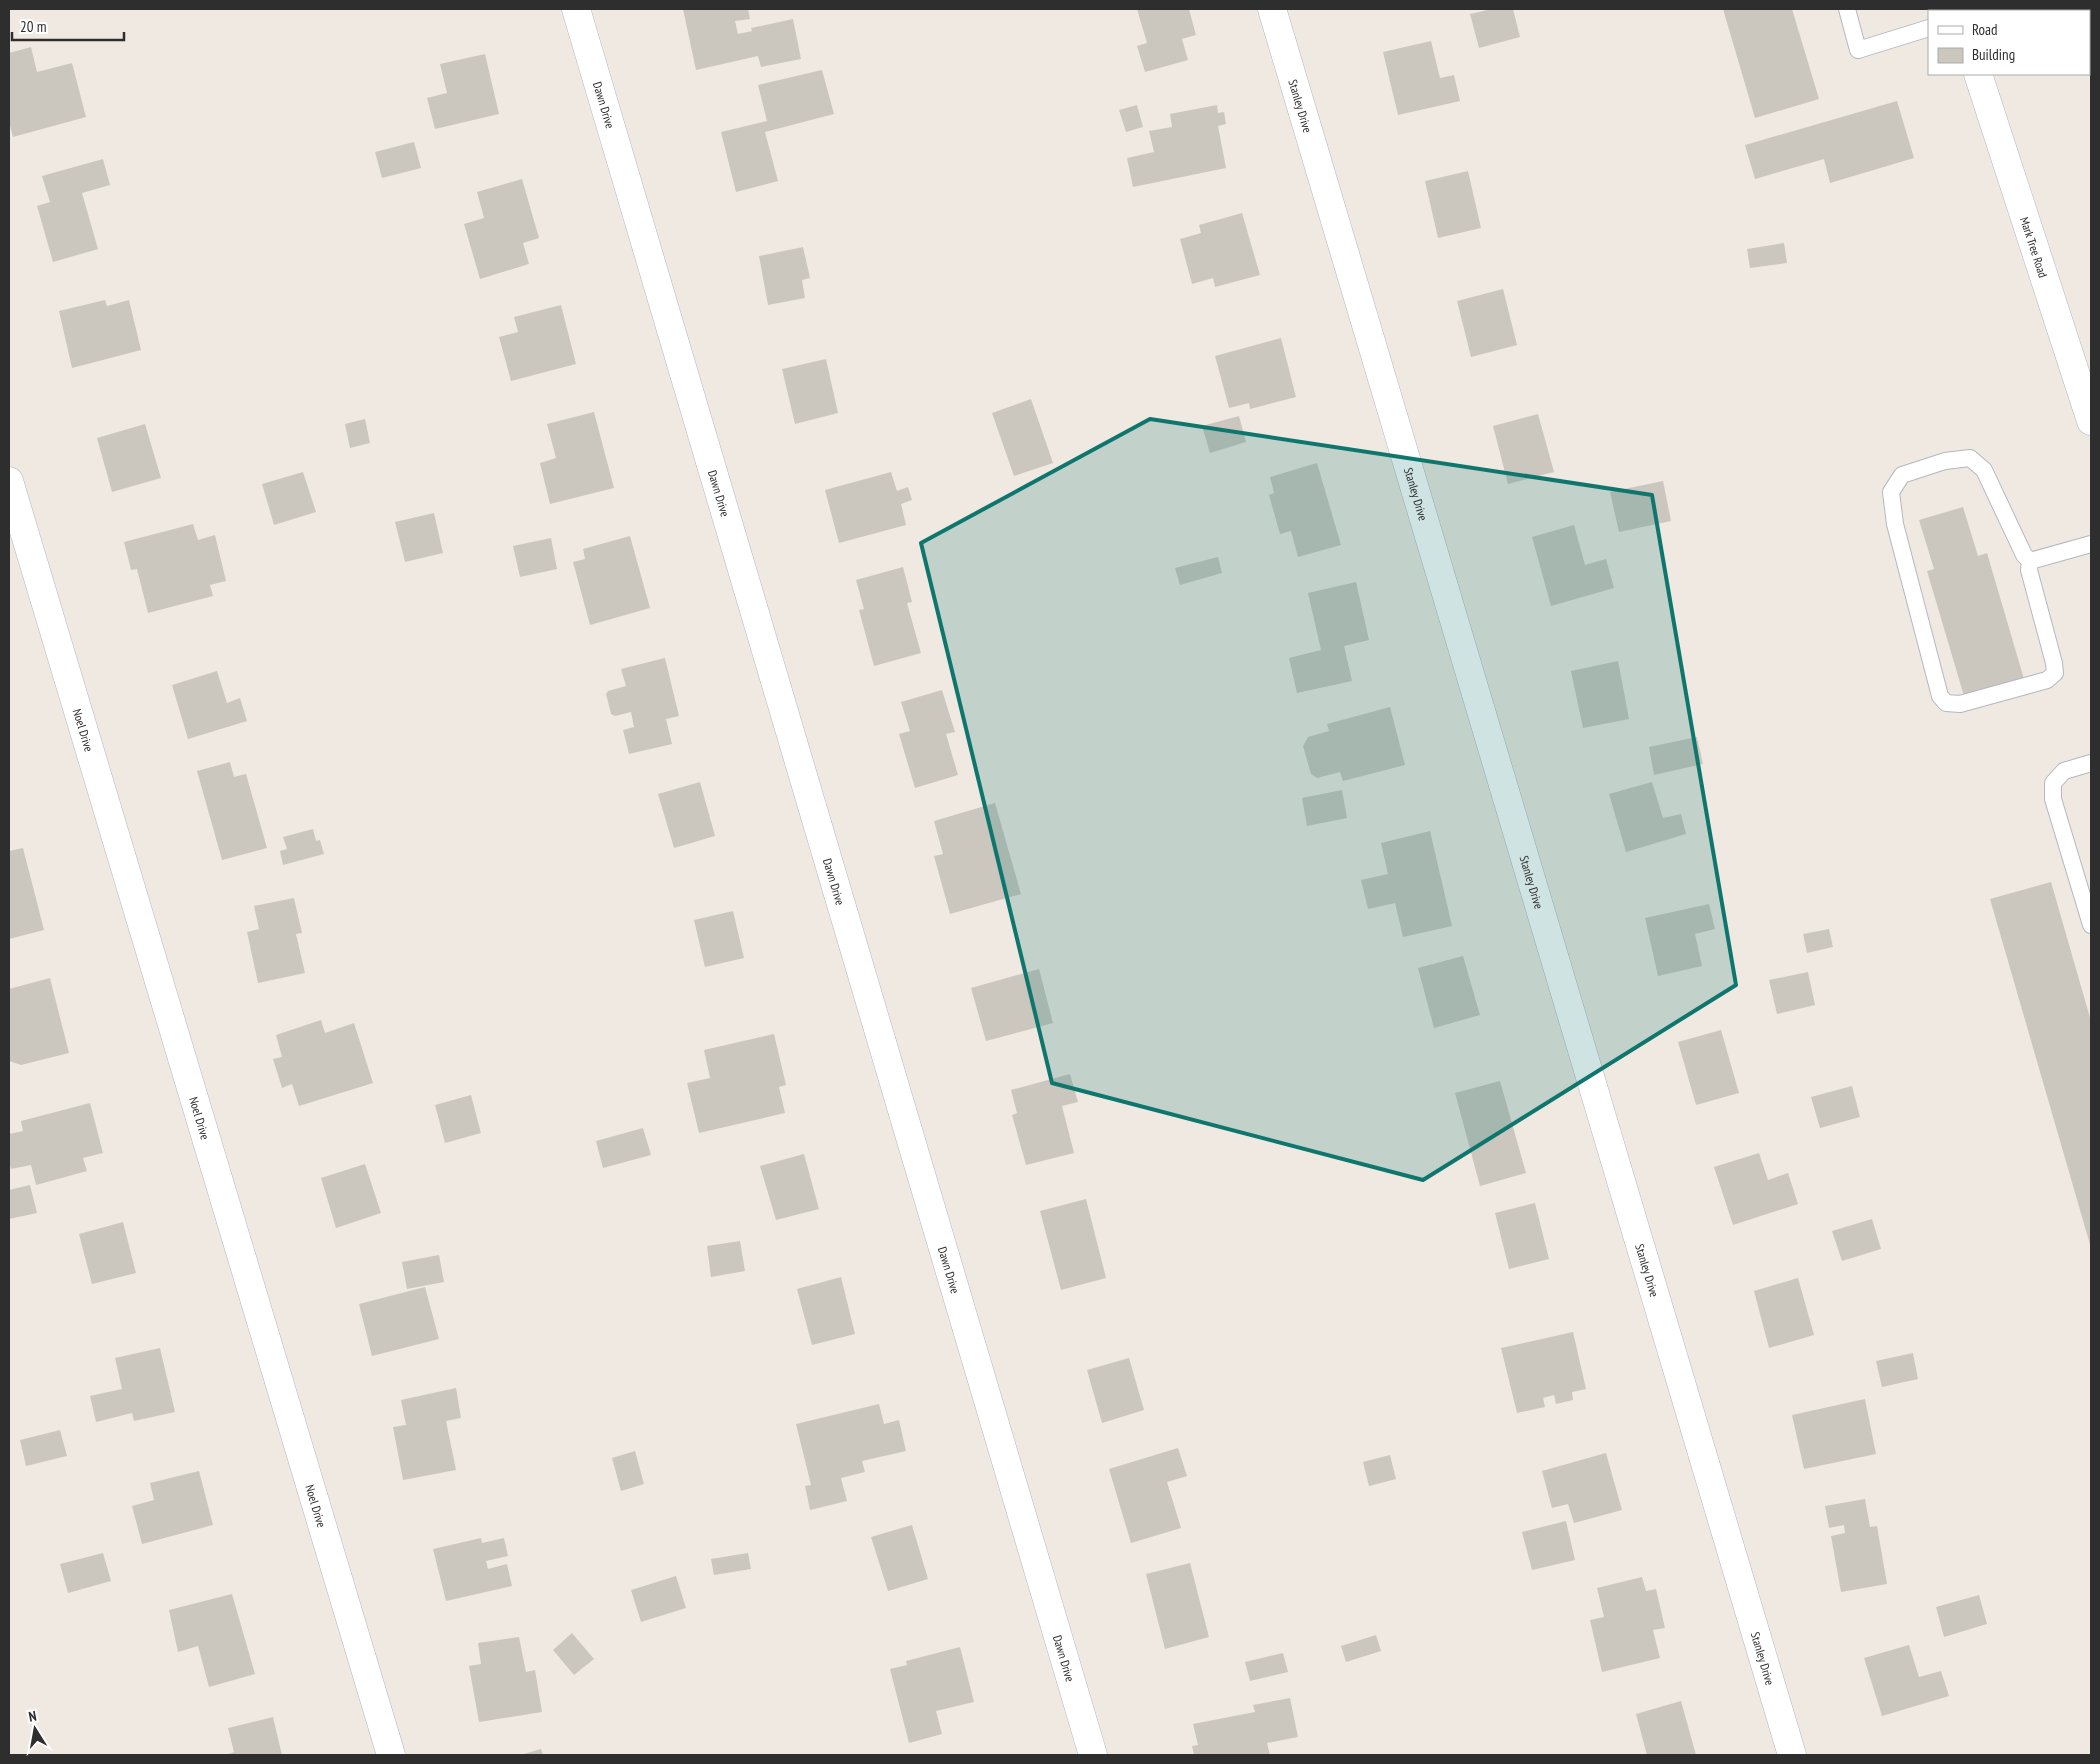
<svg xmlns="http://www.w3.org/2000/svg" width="2100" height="1764" viewBox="0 0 2100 1764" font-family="'PT Sans Narrow',sans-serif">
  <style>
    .building { fill: #cbc7bf }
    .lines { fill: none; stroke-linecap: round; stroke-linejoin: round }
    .lane-casing { stroke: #b4b7c1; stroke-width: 18 }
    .street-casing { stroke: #b4b7c1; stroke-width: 29 }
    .secondary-casing { stroke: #b4b7c1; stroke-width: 29 }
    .lane { stroke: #fff; stroke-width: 16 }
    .street { stroke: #fff; stroke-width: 28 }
    .secondary { stroke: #fff; stroke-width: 28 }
    .marked { fill: #0f766e; fill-opacity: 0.2; stroke: #0f766e; stroke-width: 4; stroke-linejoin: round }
    .labels { text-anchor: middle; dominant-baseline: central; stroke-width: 5; stroke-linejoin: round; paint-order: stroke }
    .street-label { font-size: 12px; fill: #2e2e2e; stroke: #fff }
  </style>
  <rect width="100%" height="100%" fill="#efe9e1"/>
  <path class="building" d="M683 9H748L750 19 735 21 738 34 752 31 751 28 793 19 801 59 761 67 758 56 696 70Z
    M1137 9H1189L1196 35 1182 39 1188 60 1145 72 1137 46 1147 43Z
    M1492 9H1513L1520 37 1479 48 1470 14Z
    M1723 9H1792L1819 99 1755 118Z
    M1431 41 1440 78 1454 75 1460 101 1398 115 1383 52Z
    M31 47 37 72 72 63 86 117 13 137 9 122V53Z
    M485 54 499 114 435 129 427 98 447 93 440 64Z
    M822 70 834 114 765 132 778 181 736 192 721 132 767 121 758 85Z
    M1897 101 1914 158 1830 183 1824 159 1755 179 1745 145Z
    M1137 105 1143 127 1126 132 1119 110Z
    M1217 105 1218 113 1224 112 1226 124 1218 126 1226 168 1133 187 1127 158 1154 152 1149 131 1172 127 1170 114Z
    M414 142 421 168 382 178 375 152Z
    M103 159 110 185 82 193 98 249 53 262 37 206 50 202 42 176Z
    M1468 171 1481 228 1438 238 1425 181Z
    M522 179 539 238 523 243 529 264 480 279 464 224 484 218 477 192Z
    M1242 213 1260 275 1215 287 1213 278 1192 284 1180 239 1201 233 1199 225Z
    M1784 243 1787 263 1750 268 1747 249Z
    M803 247 810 278 802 280 805 298 768 305 759 256Z
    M1503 289 1517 345 1471 357 1457 301Z
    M105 300 107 306 129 300 141 350 72 368 59 311Z
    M561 305 576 364 511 381 499 337 518 332 514 317Z
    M1281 338 1296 397 1250 409 1249 403 1229 408 1215 356Z
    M826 359 838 413 795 424 782 369Z
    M1031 399 1053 463 1014 476 992 413Z
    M594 412 614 488 550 504 540 463 556 458 547 424Z
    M1538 414 1554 472 1508 484 1493 426Z
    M1239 416 1246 442 1210 453 1202 426Z
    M365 419 370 443 350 448 345 424Z
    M145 424 161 478 112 492 97 438Z
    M1317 463 1341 545 1298 557 1291 531 1280 534 1269 495 1274 493 1270 477Z
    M303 472 316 512 274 525 262 484Z
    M891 472 897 491 908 487 912 500 901 504 906 525 839 543 825 490Z
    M1663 481 1671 521 1619 532 1610 492Z
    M1963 507 1978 556 1987 553 2024 679 1964 696 1927 571 1934 569 1919 520Z
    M434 513 443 553 405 562 395 522Z
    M193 524 198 540 215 535 226 581 210 585 213 596 148 613 137 569 131 570 124 542Z
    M1574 525 1585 565 1606 559 1614 588 1551 606 1532 537Z
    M630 536 650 608 590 625 573 562 585 559 583 549Z
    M551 538 557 569 520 577 513 546Z
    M1218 557 1222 573 1180 585 1175 568Z
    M903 567 912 602 907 603 921 653 874 666 859 610 864 609 856 580Z
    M1356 582 1369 640 1344 646 1352 681 1297 693 1289 658 1321 650 1308 593Z
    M665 658 679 716 666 719 672 744 629 754 623 730 634 727 631 712 615 716 611 714 606 694 608 691 626 686 621 669Z
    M1618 661 1629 719 1583 728 1571 671Z
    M217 671 227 703 240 698 247 721 188 739 172 685Z
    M942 690 955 732 946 734 958 775 915 788 899 734 910 731 901 702Z
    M1390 707 1405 765 1343 781 1340 772 1317 778 1311 774 1303 746 1308 737 1329 731 1327 724Z
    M1697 737 1703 764 1654 775 1649 747Z
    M230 762 234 777 246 774 267 848 222 860 197 771Z
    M700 782 715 836 674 848 658 794Z
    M1652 782 1663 818 1681 814 1686 834 1626 852 1609 794Z
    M1342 790 1347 818 1307 826 1302 798Z
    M995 803 1021 894 950 914 934 856 943 854 934 821Z
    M313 829 316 841 320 840 324 854 283 865 280 851 287 849 283 837Z
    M1430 831 1452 926 1403 937 1395 903 1368 909 1361 880 1388 874 1381 843Z
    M23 848 44 930 9 939V851Z
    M2051 882 2091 1021V1248L1990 899Z
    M294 898 302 933 296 934 305 973 258 983 247 932 259 929 254 906Z
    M1709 904 1715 929 1695 934 1702 966 1658 976 1645 918Z
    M733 911 744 958 705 967 694 920Z
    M1829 929 1833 947 1807 953 1803 934Z
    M1463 956 1480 1015 1434 1028 1418 968Z
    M1039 969 1053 1023 986 1041 971 988Z
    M1808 972 1815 1005 1777 1014 1769 980Z
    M50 978 69 1053 21 1065 9 1061V989Z
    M321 1020 325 1033 354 1023 373 1083 299 1106 292 1084 282 1088 273 1059 282 1057 276 1035Z
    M1721 1030 1739 1093 1696 1105 1678 1042Z
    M774 1034 786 1085 779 1087 785 1113 699 1133 687 1083 710 1078 704 1050Z
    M1070 1074 1078 1102 1062 1106 1074 1153 1026 1165 1012 1115 1017 1113 1011 1090Z
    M1500 1081 1526 1173 1480 1186 1455 1093Z
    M1852 1086 1860 1117 1820 1128 1811 1097Z
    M471 1095 481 1133 445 1143 435 1105Z
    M90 1103 103 1153 83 1158 87 1171 36 1185 31 1165 11 1169 9 1162V1134L23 1131 21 1121Z
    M643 1128 651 1155 603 1168 596 1141Z
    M1759 1153 1768 1180 1788 1173 1798 1204 1733 1225 1714 1167Z
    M804 1154 819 1209 776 1220 760 1166Z
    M365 1164 381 1213 336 1228 321 1178Z
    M30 1185 37 1213 9 1219V1190Z
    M1086 1199 1106 1278 1061 1290 1040 1211Z
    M1535 1203 1549 1259 1509 1269 1495 1213Z
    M1872 1219 1881 1249 1842 1261 1832 1231Z
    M123 1222 136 1273 92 1284 79 1234Z
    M740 1241 745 1271 711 1277 707 1246Z
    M439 1255 444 1282 407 1289 402 1262Z
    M841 1277 855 1334 812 1345 797 1289Z
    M1798 1278 1814 1335 1769 1348 1754 1291Z
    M425 1287 439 1339 372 1356 359 1304Z
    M1573 1332 1586 1389 1572 1392 1573 1400 1556 1404 1554 1395 1543 1398 1545 1407 1517 1413 1501 1348Z
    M160 1348 175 1412 134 1421 132 1413 96 1422 90 1396 122 1389 115 1358Z
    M1913 1353 1918 1379 1882 1387 1876 1361Z
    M1129 1358 1144 1410 1102 1423 1087 1370Z
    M456 1388 461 1418 446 1421 456 1470 403 1480 393 1427 406 1425 401 1400Z
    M1865 1399 1876 1454 1804 1469 1792 1415Z
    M879 1404 884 1424 899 1420 906 1451 862 1461 865 1472 841 1478 847 1501 810 1510 805 1486 811 1485 796 1424Z
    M60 1430 67 1456 26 1466 20 1440Z
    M1178 1448 1187 1476 1167 1482 1181 1528 1131 1543 1109 1469Z
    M635 1451 644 1484 621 1491 612 1458Z
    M1606 1453 1622 1510 1574 1523 1568 1504 1552 1508 1542 1471Z
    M1390 1455 1396 1479 1369 1486 1363 1462Z
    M199 1471 213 1525 142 1544 132 1506 154 1500 150 1483Z
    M1865 1499 1870 1527 1877 1526 1887 1584 1841 1592 1831 1536 1845 1533 1844 1525 1829 1528 1825 1506Z
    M1566 1521 1575 1560 1532 1570 1522 1532Z
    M912 1525 928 1579 888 1591 871 1537Z
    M481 1538 482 1543 504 1538 508 1556 486 1561 488 1569 507 1564 512 1586 446 1601 433 1549Z
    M103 1553 111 1581 68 1593 60 1564Z
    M748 1553 751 1569 714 1575 711 1559Z
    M1190 1563 1209 1637 1165 1649 1146 1574Z
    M676 1576 686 1608 641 1622 631 1590Z
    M1642 1577 1646 1591 1656 1589 1665 1628 1653 1630 1660 1658 1602 1672 1590 1620 1604 1617 1597 1588Z
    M232 1594 255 1674 209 1687 198 1646 178 1652 169 1610Z
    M1979 1595 1987 1624 1944 1637 1936 1607Z
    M572 1633 594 1659 574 1675 553 1650Z
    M1376 1635 1381 1651 1346 1662 1341 1646Z
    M519 1637 526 1672 535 1670 542 1712 479 1722 469 1666 481 1664 478 1643Z
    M1909 1645 1919 1677 1941 1671 1949 1696 1882 1716 1864 1658Z
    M960 1647 974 1702 936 1711 942 1734 909 1743 890 1669 907 1665 906 1661Z
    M1283 1653 1288 1672 1250 1681 1245 1662Z
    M1290 1698 1298 1737 1267 1743 1270 1755H1194L1192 1746 1198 1745 1193 1724 1255 1712 1253 1705Z
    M1681 1701 1696 1755H1647L1636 1714Z
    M273 1717 282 1755H225L234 1752 228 1728Z
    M541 1749 543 1755H520Z"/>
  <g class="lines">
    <defs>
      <path id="lane" d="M1847 9 1858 50 1929 28
        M2030 561 2029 570 2054 663 2055 673 2047 680 2029 685 1960 704 1946 703 1940 696 1895 524 1891 492 1902 475 1945 461 1970 458 1984 470 2024 555 2030 561 2091 544
        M2091 763 2064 771 2053 783V799L2091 925"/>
      <g id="street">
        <path id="s1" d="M576 9 1093 1755"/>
        <path id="s2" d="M1272 9 1792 1755"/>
        <path id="s3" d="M9 481 391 1755"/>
      </g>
      <g id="secondary">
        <path d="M1957 9 1958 11"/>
        <path id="s4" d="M1978 74 2091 421"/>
      </g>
    </defs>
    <use href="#lane" class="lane-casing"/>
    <use href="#street" class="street-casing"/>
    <use href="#secondary" class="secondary-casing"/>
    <use href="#lane" class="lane"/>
    <use href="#street" class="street"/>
    <use href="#secondary" class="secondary"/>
  </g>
  <path class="marked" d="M1150 419 1652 495 1736 985 1423 1180 1052 1083 921 543Z"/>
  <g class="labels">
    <g class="street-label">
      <text stroke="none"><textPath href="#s1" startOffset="100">Dawn Drive</textPath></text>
      <text stroke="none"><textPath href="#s2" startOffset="101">Stanley Drive</textPath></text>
      <text stroke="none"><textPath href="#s4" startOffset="182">Mark Tree Road</textPath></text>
      <text stroke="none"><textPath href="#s1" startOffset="505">Dawn Drive</textPath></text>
      <text stroke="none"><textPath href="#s2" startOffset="506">Stanley Drive</textPath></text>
      <text stroke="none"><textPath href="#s3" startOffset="260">Noel Drive</textPath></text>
      <text stroke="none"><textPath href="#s1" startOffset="910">Dawn Drive</textPath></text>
      <text stroke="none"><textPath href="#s2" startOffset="911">Stanley Drive</textPath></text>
      <text stroke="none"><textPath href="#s3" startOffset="665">Noel Drive</textPath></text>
      <text stroke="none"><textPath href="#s1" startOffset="1315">Dawn Drive</textPath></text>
      <text stroke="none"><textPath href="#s2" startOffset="1316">Stanley Drive</textPath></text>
      <text stroke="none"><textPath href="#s3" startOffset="1070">Noel Drive</textPath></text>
      <text stroke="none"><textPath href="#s2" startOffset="1721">Stanley Drive</textPath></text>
      <text stroke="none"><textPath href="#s1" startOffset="1720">Dawn Drive</textPath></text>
    </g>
  </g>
  <rect width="2100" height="1764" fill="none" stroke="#2e2e2e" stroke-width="20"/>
  <rect x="1928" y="10" width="162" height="65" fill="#ffffff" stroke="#ababab"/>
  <rect x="1938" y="26" width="25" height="8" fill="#ffffff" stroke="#ababab"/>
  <text x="1972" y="35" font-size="15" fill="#2e2e2e">Road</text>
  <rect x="1938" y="48" width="25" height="15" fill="#cbc7bf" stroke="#ababab"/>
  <text x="1972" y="60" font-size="15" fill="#2e2e2e">Building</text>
  <g transform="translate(35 1729) rotate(349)" stroke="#ffffff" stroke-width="4" paint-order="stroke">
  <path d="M0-4L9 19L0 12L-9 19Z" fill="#2e2e2e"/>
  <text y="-8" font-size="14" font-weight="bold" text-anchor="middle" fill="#2e2e2e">N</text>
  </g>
  <path d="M12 32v8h112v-8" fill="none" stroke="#2e2e2e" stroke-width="2.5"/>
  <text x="20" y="32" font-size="15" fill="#2e2e2e" stroke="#ffffff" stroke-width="4" paint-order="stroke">20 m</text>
</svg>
